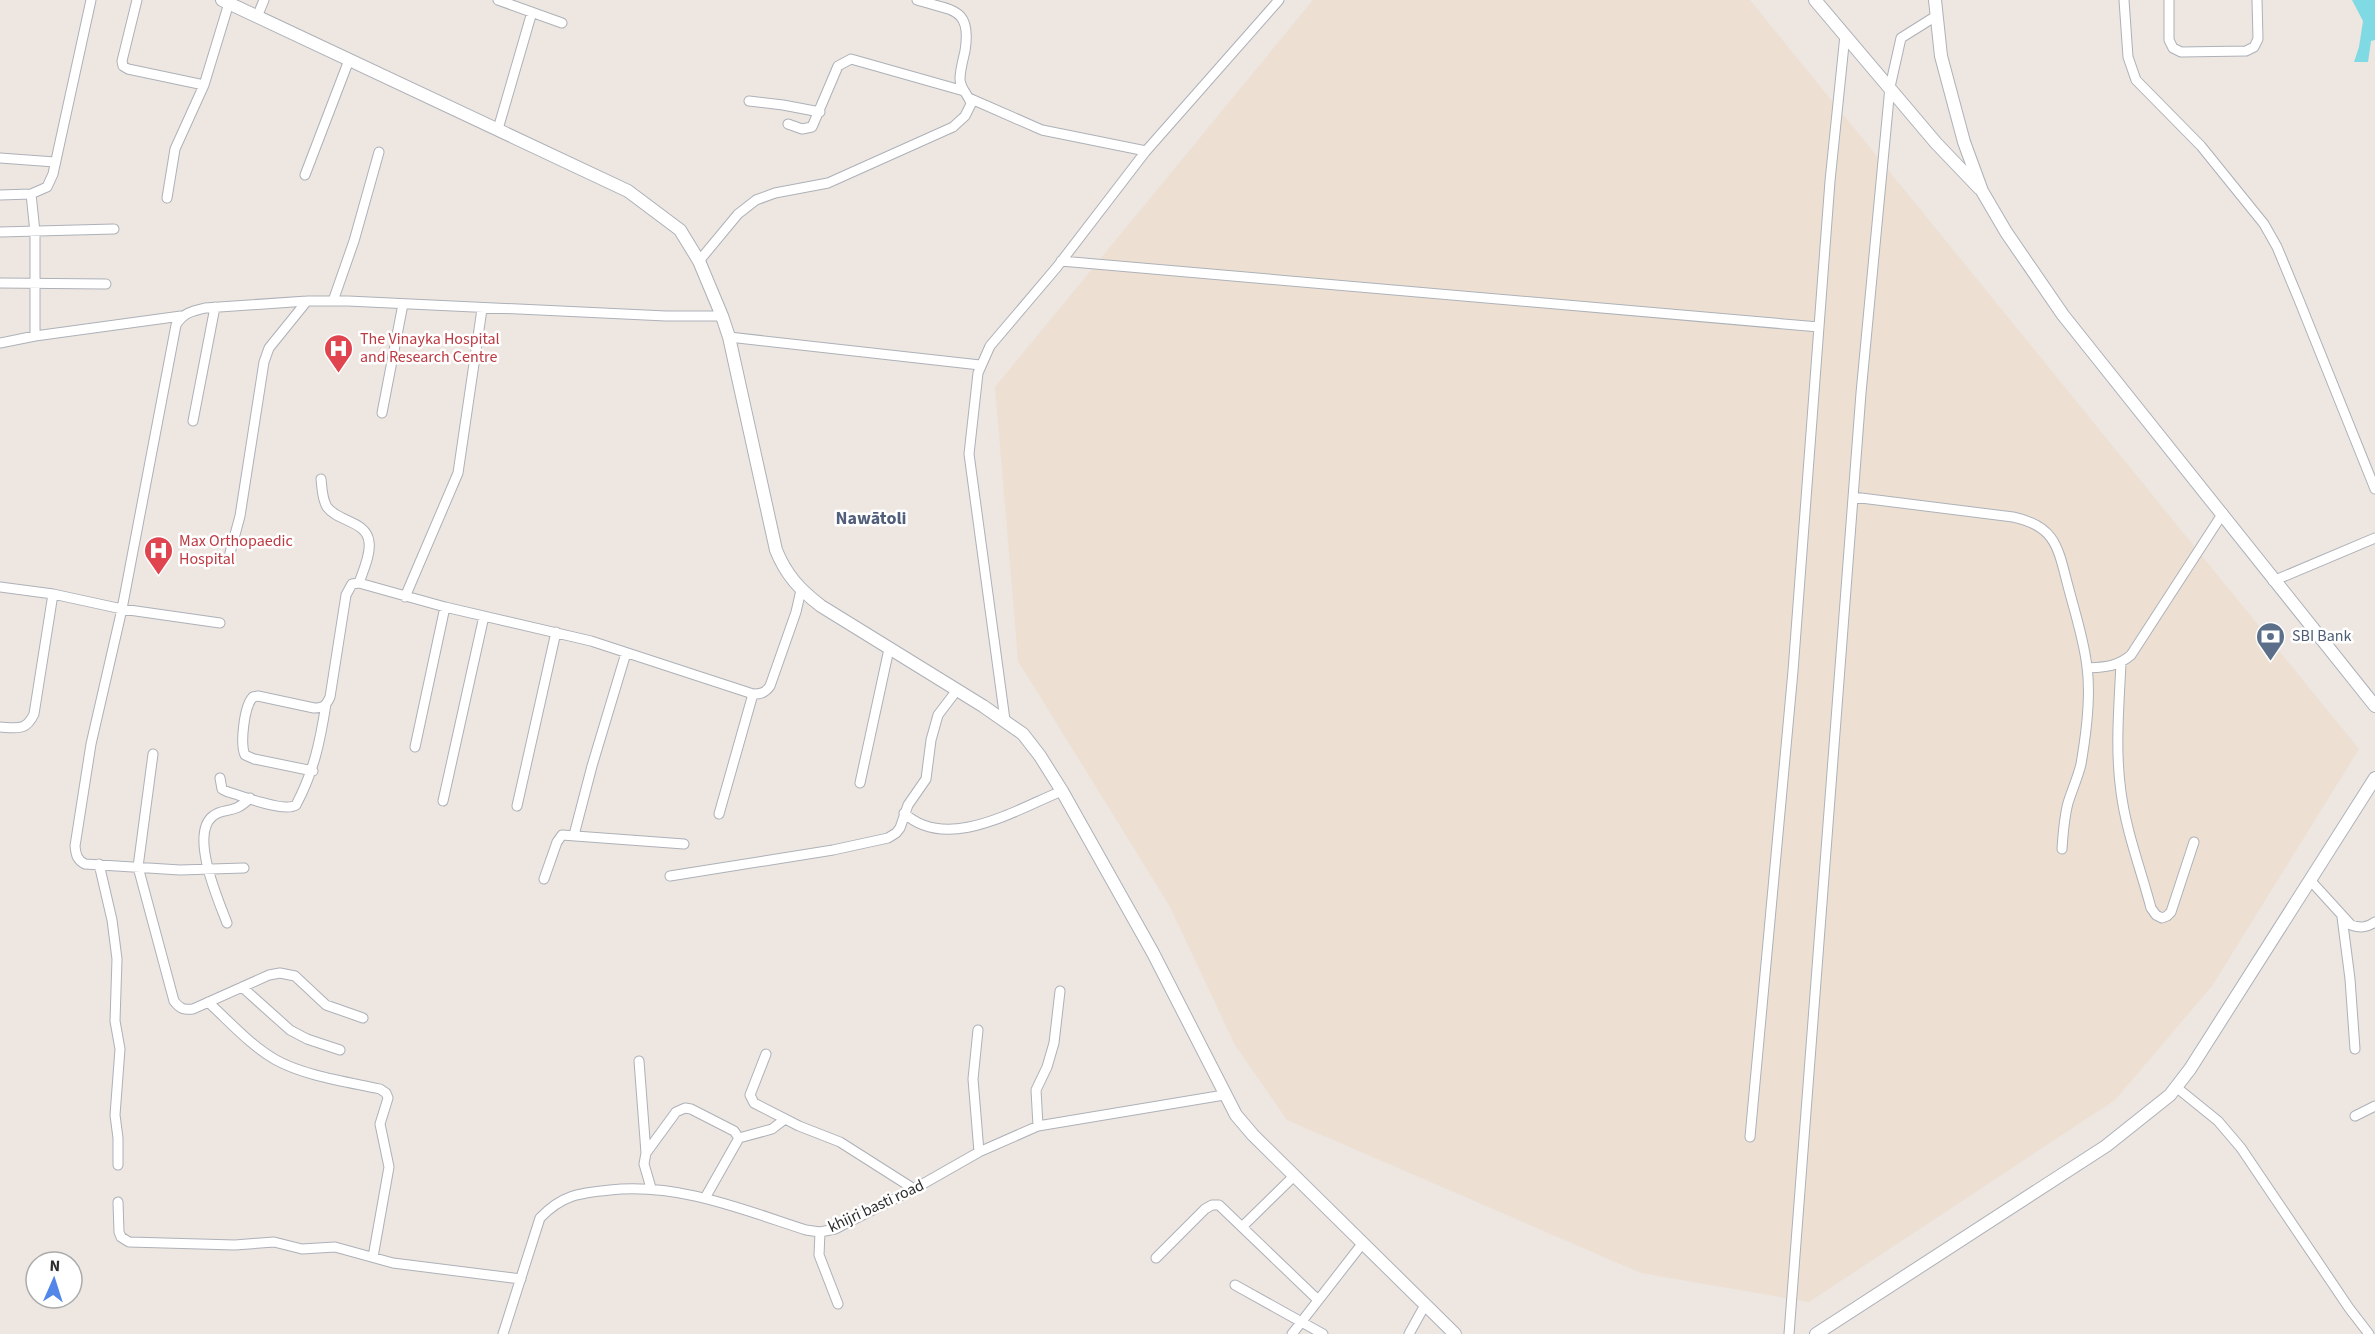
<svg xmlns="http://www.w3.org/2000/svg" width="2375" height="1334" viewBox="0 0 2375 1334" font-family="'Source Sans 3',sans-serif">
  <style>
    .education { fill: #ede0d3 }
    .water { fill: #7fdae4 }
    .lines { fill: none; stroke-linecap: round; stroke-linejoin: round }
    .street-casing { stroke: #adb1b8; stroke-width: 11 }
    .secondary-casing { stroke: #adb1b8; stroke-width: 14 }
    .street { stroke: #fff; stroke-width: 9 }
    .secondary { stroke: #fff; stroke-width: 12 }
    .labels { text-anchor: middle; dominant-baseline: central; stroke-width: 5; stroke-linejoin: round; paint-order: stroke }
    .health-label { font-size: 16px; fill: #be3a42; stroke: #fff; text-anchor: start }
    .service-label { font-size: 16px; fill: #4e5e75; stroke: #fff; text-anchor: start }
    .street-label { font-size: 16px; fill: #2d2d2d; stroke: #fff }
    .neighbourhood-label { font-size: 18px; font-weight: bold; fill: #515f7a; stroke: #fff }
  </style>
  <rect width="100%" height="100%" fill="#ede6e1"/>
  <path class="education" d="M1313 0H1750L2359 749 2212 986 2115 1100 1809 1302 1641 1273 1287 1120 1235 1045 1169 905 1018 661 995 387Z"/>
  <path class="water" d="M2352 0H2375V40L2371 41 2368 62H2354L2359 47 2363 21Z"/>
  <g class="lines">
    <defs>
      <path id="street" d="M137 0 122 61 123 66 128 69 204 85
        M498 0 562 23
        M2124 0 2128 57 2136 80 2201 146 2264 224 2277 247 2299 300 2375 489
        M2169 0V40L2173 48 2181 52 2246 51 2254 47 2258 39 2257 0
        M257 17 264 0
        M969 98 1042 130 1146 151
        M749 101 783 105 820 112
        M788 124 802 129 812 127 838 66 851 59 964 91
        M498 129 532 12
        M0 158 55 162
        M305 175 349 60
        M31 194 35 232V336
        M0 195 31 194 47 187 53 174 91 0
        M167 198 175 149 204 85 229 3
        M0 232 114 229
        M699 261 738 214 756 200 775 193 828 183 953 127 965 116 971 104C969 95 960 89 960 79 960 70 963 60 965 51 972 7 952 11 917 0
        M1061 261 1819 327
        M0 283 106 284
        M333 301 354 241 379 152
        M729 337 980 365
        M0 343 35 336 181 316
        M382 413 403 304
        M193 421 215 307
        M321 479C322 488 322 499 327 507 338 522 367 521 369 542 371 554 363 571 359 583
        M1853 497 2013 517C2056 526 2058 548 2068 586 2075 613 2084 640 2087 667 2091 696 2086 735 2081 764 2078 777 2072 790 2068 803 2064 818 2063 834 2062 849
        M230 553 240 516 264 362 269 348 307 301
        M2273 581 2375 538
        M0 587 53 594 122 609 220 623
        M405 597 458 473 482 309
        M2121 663C2119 706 2115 750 2121 792 2126 831 2141 870 2151 908L2156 915 2162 918 2167 916 2171 912 2194 842
        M2087 668C2105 667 2117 667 2131 655L2223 513
        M1005 720 969 454 978 373 990 346 1057 267 1146 151 1279 0
        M0 727C18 728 26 731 34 714L53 594
        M415 747 445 607
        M153 754 138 867 174 1001C180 1009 184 1010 193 1009L269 975 280 973 295 976 326 1005 363 1018
        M313 771 254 759 245 755C240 744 244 706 253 697L258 696 314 708C323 708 326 706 330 697L346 595 352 584 359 583 445 607 591 641 753 694C761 694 765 693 770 686L796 612 801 590
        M220 778 222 789 228 792C243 796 284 813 296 805 314 771 320 742 326 704
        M860 783 889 649
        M443 801 484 616
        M517 806 556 632
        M904 813C947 853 1017 809 1062 791
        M719 814 753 694
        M574 835 592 766 626 653
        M99 864 112 920 117 959 115 1021 120 1049 115 1115 118 1138V1165
        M244 868 180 870 85 864C77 860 76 855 75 846L91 744 122 609 176 325C183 313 192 311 205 308L307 301H348L666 316H722
        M670 876 833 850 888 838 896 833 900 828 908 805 926 779 931 740 938 715 957 690
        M544 879 557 842 562 835 684 844
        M2310 880 2351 925C2360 928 2366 928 2375 922
        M2342 917 2350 979 2355 1049
        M227 923C219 902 189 834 213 816 224 807 234 815 250 798
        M242 987 290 1030 307 1039 340 1050
        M208 1002C230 1022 251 1046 276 1060 305 1076 348 1082 380 1089L386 1093 388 1098 380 1124 389 1167 373 1257
        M978 1030 973 1079 979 1152
        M766 1054 750 1095 754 1103 799 1126 840 1142 914 1189
        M639 1061 646 1153
        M2176 1087 2218 1121 2241 1148 2349 1308 2369 1334
        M2355 1116 2375 1106
        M1038 1126 1036 1090 1047 1067 1054 1043 1060 991
        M1750 1137 1793 671 1830 181 1845 35
        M739 1138 772 1129 785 1119
        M651 1188 644 1164 646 1153 676 1112 685 1108 691 1109 734 1131 739 1138 705 1198
        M118 1202 119 1232 121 1237 129 1242 235 1245 274 1242 302 1249 335 1247 393 1263 521 1279
        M1243 1226 1294 1176
        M820 1232 819 1255 838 1304
        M1156 1258 1205 1209 1212 1205H1219L1318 1300
        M1235 1285 1323 1334
        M503 1334 540 1218C562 1195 579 1193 610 1190 679 1183 741 1209 806 1230L820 1232 835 1229 914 1189 979 1152 1038 1126 1224 1095
        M1292 1334 1362 1244
        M1409 1334 1425 1305
        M1789 1334 1861 393 1890 87 1901 38 1936 16"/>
      <path id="secondary" d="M222 0 628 191 680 230 699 261 722 316 729 337 776 550C786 575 800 590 821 606L983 706 1023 734 1040 756 1062 791 1153 953 1236 1115 1253 1135 1455 1334
        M1815 0 1936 143 1980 189
        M1935 0 1941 56 1964 142 1982 191 2006 232 2063 315 2375 706
        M1816 1334 2106 1146 2170 1095 2190 1069 2375 778"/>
    </defs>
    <use href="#street" class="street-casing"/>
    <use href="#secondary" class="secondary-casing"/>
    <use href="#street" class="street"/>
    <use href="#secondary" class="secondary"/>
  </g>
  <defs>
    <symbol id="hospital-pin" viewBox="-11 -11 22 30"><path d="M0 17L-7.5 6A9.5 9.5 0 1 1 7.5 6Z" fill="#e0444e" stroke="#fff"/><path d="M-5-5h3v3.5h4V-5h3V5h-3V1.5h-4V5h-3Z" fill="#fff"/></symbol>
    <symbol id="bank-pin" viewBox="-11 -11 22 30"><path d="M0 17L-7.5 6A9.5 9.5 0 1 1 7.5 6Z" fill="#5c6f8a" stroke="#fff"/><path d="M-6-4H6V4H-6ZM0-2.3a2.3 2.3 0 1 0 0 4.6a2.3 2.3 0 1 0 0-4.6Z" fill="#fff"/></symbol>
  </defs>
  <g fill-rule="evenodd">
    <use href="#hospital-pin" x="322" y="332" width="33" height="45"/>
    <use href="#hospital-pin" x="142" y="534" width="33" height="45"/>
    <use href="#bank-pin" x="2254" y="620" width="33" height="45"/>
  </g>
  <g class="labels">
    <g class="health-label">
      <text x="360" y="339">The Vinayka Hospital<tspan x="360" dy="18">and Research Centre</tspan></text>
      <text x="179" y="541">Max Orthopaedic<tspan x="179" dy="18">Hospital</tspan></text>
    </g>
    <g class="service-label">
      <text x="2292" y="636">SBI Bank</text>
    </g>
    <g class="street-label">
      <text transform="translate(876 1206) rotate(-25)">khijri basti road</text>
    </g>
    <g class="neighbourhood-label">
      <text x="871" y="518">Nawātoli</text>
    </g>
  </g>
  <g transform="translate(54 1280) rotate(3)"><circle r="28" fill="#ffffff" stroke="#ababab" stroke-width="1.5"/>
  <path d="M0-4.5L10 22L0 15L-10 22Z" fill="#5287e9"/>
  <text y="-9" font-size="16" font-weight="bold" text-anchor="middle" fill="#2d2d2d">N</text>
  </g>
</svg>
